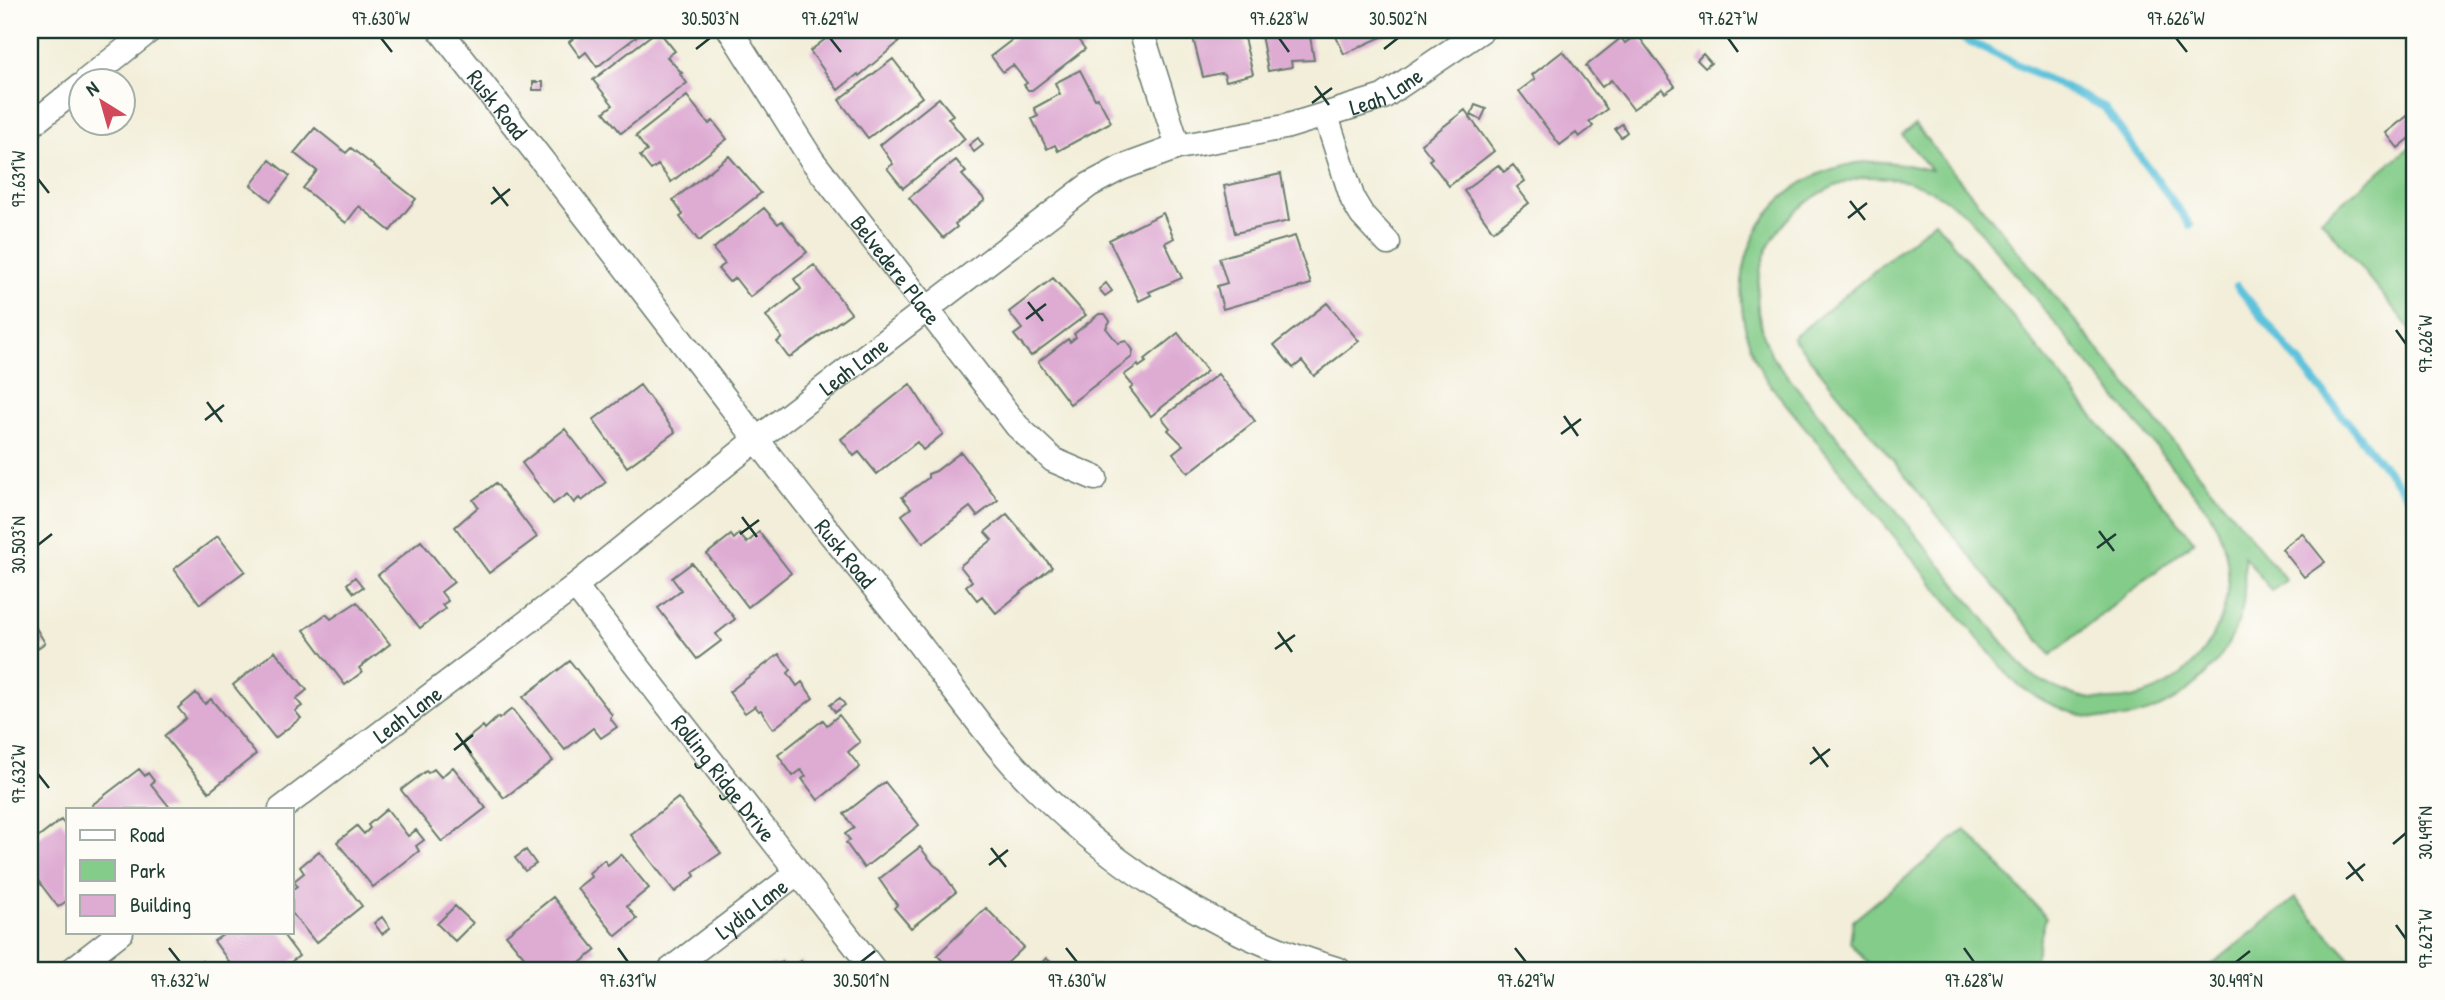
<svg xmlns="http://www.w3.org/2000/svg" width="2445" height="1000" viewBox="0 0 2445 1000" font-family="'Patrick Hand',sans-serif">
  <style>
    .green { fill: #83cc89; stroke: #51845e; stroke-width: 2; fill-rule: evenodd }
    .lines { fill: none; stroke-linecap: round; stroke-linejoin: round }
    .stream { stroke: #5ec2dc; stroke-width: 8 }
    .building { fill: #deabd3 }
    .street-casing { stroke: #697b6e; stroke-width: 27 }
    .street { stroke: #fff; stroke-width: 24 }
    .ticks { fill: none; stroke: #1f3d34; stroke-width: 2.5 }
    .labels { text-anchor: middle; dominant-baseline: central; stroke-width: 5; stroke-linejoin: round; paint-order: stroke }
    .street-label { font-size: 23px; fill: #1f3d34; stroke: #fdfcf7 }
    .neatline { fill: none; stroke: #1f3d34; stroke-width: 2.5 }
    .ticks-label { font-size: 18px; text-anchor: middle; fill: #1f3d34 }
  </style>
  <rect width="100%" height="100%" fill="#fdfcf7"/>
  <filter id="ink" filterUnits="userSpaceOnUse"><feTurbulence type="fractalNoise" baseFrequency=".0143" numOctaves="2"/><feDisplacementMap in="SourceGraphic" scale="14" xChannelSelector="R" yChannelSelector="G"/><feConvolveMatrix kernelMatrix="1 2 1 2 8 2 1 2 1" color-interpolation-filters="sRGB"/></filter>
  <filter id="wash" filterUnits="userSpaceOnUse"><feTurbulence type="fractalNoise" baseFrequency=".00686" numOctaves="4" result="noise"/><feDisplacementMap in="SourceGraphic" scale="28" xChannelSelector="R" yChannelSelector="G"/><feGaussianBlur stdDeviation="1.57" result="paint"/><feColorMatrix in="noise" values="0 0 0 0 0 0 0 0 0 0 0 0 0 0 0 0 0 1.4 0 .05"/><feComposite in="paint" operator="in"/></filter>
  <g filter="url(#wash)">
    <rect width="100%" height="100%" fill="#f2eed9"/>
    <path class="green" d="M1915 125 2286 580 2272 591 2244 556C2244 573 2246 592 2242 609 2226 676 2154 733 2084 716 2057 709 2033 697 2012 680L1767 381C1712 292 1748 181 1857 163 1882 159 1907 165 1931 170L1902 135ZM1864 177C1908 176 1934 188 1968 216L2209 512C2221 533 2230 557 2228 583 2225 646 2172 702 2107 700 2077 700 2052 688 2027 672L1773 358C1731 276 1777 196 1864 177Z
      M2415 143V335L2321 219Z
      M1935 221 2194 541 2051 655 1793 338Z
      M1965 829 2046 917 2032 970H1873L1850 942 1853 921Z
      M2295 898 2361 970H2205Z"/>
    <g class="lines">
      <path class="stream" d="M1946 30 2104 107 2190 225
        M2237 286 2415 505"/>
    </g>
    <g id="blocks">
      <path class="building" d="M569 30H645L597 67 586 52 580 57 569 42 575 37Z
        M658 30 675 51 667 57 682 73 680 74 687 83 621 133 604 112 613 105 593 80Z
        M837 30H889L899 42 859 76 858 74 838 90 810 51Z
        M1025 30H1065L1068 33 1071 30 1085 49 1032 90H1028L1024 85 1027 83 1013 65 1003 72 991 56Z
        M1191 30H1242L1253 74 1226 81 1224 74 1221 73 1203 77Z
        M1260 30H1309L1314 60 1291 61 1292 67 1268 71Z
        M1333 30H1397L1344 54Z
        M1670 30H1740V37L1670 33Z
        M1637 34 1675 86 1665 93 1662 89 1633 109 1611 80 1602 87 1586 66 1621 38 1625 43Z
        M1563 51 1607 109 1589 122 1593 126 1591 128 1579 137 1576 133 1560 145 1519 91 1535 79 1532 75Z
        M1703 54 1711 63 1705 68 1697 60Z
        M893 59 922 97 868 138 839 100Z
        M1080 70 1095 99 1098 98 1111 122 1058 151 1055 145 1047 149 1032 119 1038 116 1034 108 1060 94 1055 83Z
        M533 82H543V90H533Z
        M687 96 709 124 713 121 727 139 671 182 658 165 651 170 640 156 647 151 636 136Z
        M939 98 953 115 948 118 965 139 903 188 887 168 893 164 880 145Z
        M1475 105 1486 109 1481 120 1471 115Z
        M1465 110 1494 151 1449 186 1429 160 1432 158 1421 144Z
        M2411 113 2415 118V134L2398 148 2386 133Z
        M1622 124 1627 132 1621 137 1615 129Z
        M315 128 346 153 351 148 416 199 390 231 359 206 346 223 303 188 317 171 294 153Z
        M978 138 983 145 974 152 969 145Z
        M729 156 761 193 699 241 680 217 683 215 673 200Z
        M270 160 290 176 271 201 251 185Z
        M956 160 966 172 962 175 985 200 955 224 957 227 943 238 909 198Z
        M1498 165 1504 172 1513 165 1525 181 1517 187 1529 203 1493 231 1464 191Z
        M1281 174 1289 221 1235 233 1224 186Z
        M764 208 778 224 782 221 807 252 750 297 735 278 729 282 718 269 725 264 713 249Z
        M1163 213 1174 238 1165 243 1182 278 1149 292 1151 295 1139 301 1109 240Z
        M1295 236 1311 284 1223 309 1217 286 1227 283 1219 258Z
        M814 265 851 313 789 358 777 342 782 338 766 316 801 289 794 279Z
        M1053 278 1086 315 1031 356 1014 335 1022 329 1009 312Z
        M1106 283 1112 291 1105 296 1099 289Z
        M1327 303 1359 341 1314 376 1302 361 1293 368 1274 345Z
        M1099 314H1105L1110 321 1106 328 1118 343 1126 341 1133 350 1132 357 1070 404 1038 362 1068 339 1070 342 1076 337 1074 334Z
        M1178 333 1207 371 1151 416 1130 389 1133 386 1124 375 1138 365 1139 367 1146 362 1144 360Z
        M1218 374 1255 421 1188 473 1173 453 1183 445 1168 430 1170 428 1162 418Z
        M910 384 943 434 923 450 917 442 877 474 859 452 854 456 841 439Z
        M640 385 675 432 627 467 593 420Z
        M565 429 606 482 582 501 579 498 574 503 567 494 553 504 522 463Z
        M961 452 998 500 977 516 970 507 923 543 902 515 911 508 902 497 928 478V474L936 471Z
        M496 483 537 537 489 573 455 527 478 507 473 500Z
        M1007 514 1052 567 996 613 982 596 977 600 966 586 972 581 960 566 992 540 985 532Z
        M759 532 791 573 748 607 707 554 731 535 734 539 739 534 747 543Z
        M2302 533 2325 562 2304 577 2282 549Z
        M218 536 245 571 200 604 174 569Z
        M421 541 454 582 441 592 448 601 442 605 445 609 420 628 378 575Z
        M692 563 735 619 716 634 721 641 697 659 658 608 681 590 672 578Z
        M355 577 363 587 354 593 347 584Z
        M357 602 390 644 359 668 362 672 345 685 304 630 326 614 331 619Z
        M36 628 45 643 36 649 30 640V632Z
        M275 651 307 690 296 699 302 706 295 711 301 718 275 738 233 685Z
        M779 654 791 670 788 673 797 686 802 682 813 698 773 729 761 710 759 711 755 706 745 713 729 692Z
        M570 661 612 715 610 718 617 727 601 738 593 728 565 750 523 697Z
        M196 693 205 704 211 699 256 754 209 792 164 736 186 718 178 708Z
        M840 698 845 705 835 712 830 705Z
        M512 709 553 761 504 798 462 743 483 726 485 729 498 717 499 719Z
        M839 715 860 742 848 752 860 767 818 800 802 779 806 776 801 770 793 776 778 755 823 720 827 725Z
        M453 767 486 808 442 842 401 790 426 771 428 773 434 769 441 777Z
        M139 769 145 776 148 773 154 781 151 784 171 809H95L92 805Z
        M885 782 919 825 864 868 846 843 850 840 845 834 854 828 844 814Z
        M678 798 721 853 693 872 695 876 675 892 631 835Z
        M387 809 408 836 416 830 424 840 416 846 419 851 373 887 337 842 357 826 364 834 370 828 368 825Z
        M61 820 68 829V900L58 907 30 870V844Z
        M920 847 934 865 941 870 956 892 911 928 894 908 897 905 879 879Z
        M526 850 536 864 525 871 515 858Z
        M319 851 362 906 316 943 292 913V890L297 886 294 881 304 873 300 867Z
        M621 854 649 888 627 906 637 919 616 936 577 888 591 877 589 873 604 860 608 865Z
        M553 897 596 950 571 970H535L506 935Z
        M455 906 473 923 455 941 437 924Z
        M986 908 1024 947 1000 970H951L937 955Z
        M382 917 390 928 382 934 374 923Z
        M222 932H281L299 956 280 970H235L214 941 224 934Z
        M1046 958 1047 959 1061 970H1036Z
        M202 961 210 970H191Z
        M801 961 808 970H790Z
        M781 962 787 970H766L773 964 776 967Z"/>
    </g>
  </g>
  <g filter="url(#ink)">
    <use href="#blocks" fill-opacity="0" stroke="#697b6e" stroke-width="2"/>
    <g class="lines">
      <defs>
        <g id="street">
          <path id="s1" d="M440 30C506 115 574 200 640 287 698 362 755 439 814 513 851 560 890 605 926 653 954 690 981 728 1012 763 1101 861 1212 933 1339 970"/>
          <path id="s2" d="M730 30 812 160 1017 426 1053 460 1095 478"/>
          <path d="M1141 30 1178 147"/>
          <path d="M87 80 150 30"/>
          <path d="M1326 116 1353 200 1362 215 1388 243"/>
          <path d="M30 126 80 86"/>
          <path id="s3" d="M575 586 874 970"/>
          <path id="s4" d="M281 809 575 586 756 440 1089 185 1121 168 1178 147 1285 127 1383 97 1482 30"/>
          <path d="M72 970 121 932"/>
          <path id="s5" d="M670 970 797 873"/>
        </g>
      </defs>
      <use href="#street" class="street-casing"/>
      <use href="#street" class="street"/>
    </g>
  </g>
  <path class="ticks" d="M381 38 392 52M830 38 841 52M1279 38 1289 52M1728 38 1738 52M2176 38 2187 52M696 49 710 38M1384 49 1398 38M1315 86 1329 105M1312 103 1332 88M38 179 49 193M493 187 508 206M1850 201 1865 220M491 204 510 189M1848 218 1867 203M1028 302 1043 321M1026 319 1046 304M2396 330 2406 344M207 402 222 422M1564 416 1578 436M205 420 224 405M1561 434 1581 419M742 517 757 537M2099 531 2114 551M740 534 759 520M38 545 52 534M2097 548 2116 534M1278 632 1292 652M1275 649 1295 635M456 733 471 753M1813 747 1828 767M454 750 473 735M1810 764 1830 749M38 774 49 788M2393 844 2406 833M991 848 1006 867M2348 862 2363 881M989 865 1008 850M2346 879 2365 864M2396 925 2406 939M169 948 180 962M618 948 628 962M1066 948 1077 962M1515 948 1526 962M1964 948 1974 962M861 962 875 951M2236 962 2250 951"/>
  <g class="labels">
    <g class="street-label">
      <text stroke="none"><textPath href="#s4" startOffset="1334">Leah Lane</textPath></text>
      <text stroke="none"><textPath href="#s1" startOffset="94">Rusk Road</textPath></text>
      <text stroke="none"><textPath href="#s2" startOffset="292">Belvedere Place</textPath></text>
      <text stroke="none"><textPath href="#s4" startOffset="724">Leah Lane</textPath></text>
      <text stroke="none"><textPath href="#s1" startOffset="662">Rusk Road</textPath></text>
      <text stroke="none"><textPath href="#s4" startOffset="158">Leah Lane</textPath></text>
      <text stroke="none"><textPath href="#s3" startOffset="243">Rolling Ridge Drive</textPath></text>
      <text stroke="none"><textPath href="#s5" startOffset="102">Lydia Lane</textPath></text>
    </g>
  </g>
  <rect width="2445" height="1000" fill="none" stroke="#fdfcf7" stroke-width="77"/>
  <rect x="66" y="808" width="228" height="126" fill="#fdfcf7" stroke="#a4b0a9" stroke-width="2"/>
  <rect x="80" y="830" width="35" height="10" fill="#ffffff" stroke="#a4b0a9" stroke-width="2"/>
  <text x="130" y="842" font-size="21" fill="#1f3d34">Road</text>
  <rect x="80" y="860" width="35" height="21" fill="#83cc89" stroke="#a4b0a9" stroke-width="2"/>
  <text x="130" y="878" font-size="21" fill="#1f3d34">Park</text>
  <rect x="80" y="895" width="35" height="21" fill="#deabd3" stroke="#a4b0a9" stroke-width="2"/>
  <text x="130" y="912" font-size="21" fill="#1f3d34">Building</text>
  <g transform="translate(102 102) rotate(323)"><circle r="33" fill="#fdfcf7" stroke="#a4b0a9" stroke-width="2"/>
  <path d="M0-5L12 26L0 18L-12 26Z" fill="#d1495b"/>
  <text y="-10" font-size="19" font-weight="bold" text-anchor="middle" fill="#1f3d34">N</text>
  </g>
  <rect x="38" y="38" width="2368" height="924" class="neatline"/>
  <g class="ticks-label">
    <text x="381" y="25">97.630°W</text>
    <text x="710" y="25">30.503°N</text>
    <text x="830" y="25">97.629°W</text>
    <text x="1279" y="25">97.628°W</text>
    <text x="1398" y="25">30.502°N</text>
    <text x="1728" y="25">97.627°W</text>
    <text x="2176" y="25">97.626°W</text>
    <text transform="translate(19 179) rotate(-90)" y="6">97.631°W</text>
    <text transform="translate(2426 344) rotate(-90)" y="6">97.626°W</text>
    <text transform="translate(19 545) rotate(-90)" y="6">30.503°N</text>
    <text transform="translate(19 774) rotate(-90)" y="6">97.632°W</text>
    <text transform="translate(2426 833) rotate(-90)" y="6">30.499°N</text>
    <text transform="translate(2426 939) rotate(-90)" y="6">97.627°W</text>
    <text x="180" y="987">97.632°W</text>
    <text x="628" y="987">97.631°W</text>
    <text x="861" y="987">30.501°N</text>
    <text x="1077" y="987">97.630°W</text>
    <text x="1526" y="987">97.629°W</text>
    <text x="1974" y="987">97.628°W</text>
    <text x="2236" y="987">30.499°N</text>
  </g>
</svg>
